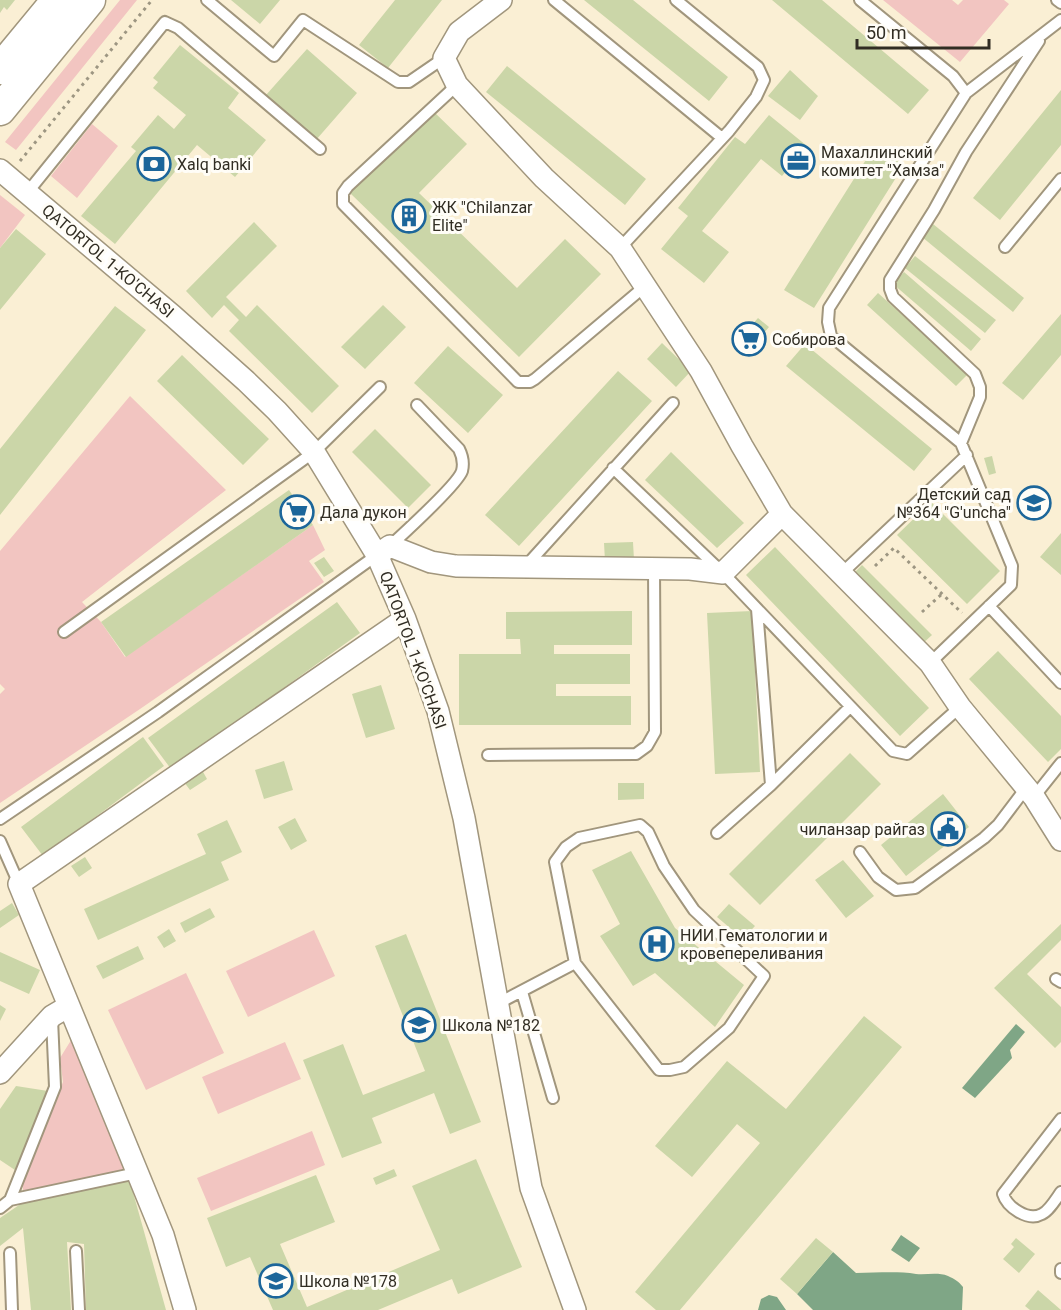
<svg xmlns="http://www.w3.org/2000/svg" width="1061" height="1310" viewBox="0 0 1061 1310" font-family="Roboto,sans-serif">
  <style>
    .green { fill: #f2c5c1 }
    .water { fill: #7fa686 }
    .building { fill: #cbd6a8 }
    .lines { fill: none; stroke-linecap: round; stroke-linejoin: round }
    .lane-casing { stroke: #a1967d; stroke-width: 14 }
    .street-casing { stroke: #a1967d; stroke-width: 24 }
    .secondary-casing { stroke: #a1967d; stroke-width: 33 }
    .path { stroke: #9d9682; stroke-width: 3; stroke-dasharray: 3 4.5; stroke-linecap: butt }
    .lane { stroke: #fff; stroke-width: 10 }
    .street { stroke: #fff; stroke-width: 21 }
    .secondary { stroke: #fff; stroke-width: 30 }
    .labels { text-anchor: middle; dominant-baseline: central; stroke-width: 6; stroke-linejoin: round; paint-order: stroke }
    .poi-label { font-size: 16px; fill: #312d23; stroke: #fffdf7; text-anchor: start }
    .street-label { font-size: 16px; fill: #312d23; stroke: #fffdf7 }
  </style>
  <rect width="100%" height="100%" fill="#faefd4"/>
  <path class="green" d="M120 0H137L16 150 5 142Z
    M883 0H952L958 5 963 0H1004L1009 4 960 62Z
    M92 124 118 146 77 198 51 176Z
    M0 195 25 215 0 248Z
    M130 396 226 490 82 602 101 622 125 657 313 525 325 550 309 561 324 582 140 709 0 803V694L5 689 0 684V551Z
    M314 930 335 976 248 1017 226 971Z
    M186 973 224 1053 146 1090 108 1010Z
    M73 1037 127 1171 23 1195V1177L63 1082 60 1058Z
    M285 1042 301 1079 218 1114 202 1077Z
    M312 1131 325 1165 211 1211 197 1178Z"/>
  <path class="water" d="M1016 1024 1025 1032 1010 1050 1012 1058 975 1098 962 1088Z
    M901 1235 920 1248 909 1262 891 1250Z
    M833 1252 856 1273C876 1273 897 1271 916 1274 927 1275 938 1272 948 1276 955 1279 959 1282 963 1287L962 1310H813L797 1294Z
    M769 1295 777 1297 786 1310H758L761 1299Z"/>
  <path class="building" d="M0 0H15L7 10 4 7 0 13Z
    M231 0H280L260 24Z
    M395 0H442L388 68 359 45Z
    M584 0H633L728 77 709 101Z
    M772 0H822L929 90 908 114Z
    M180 45 239 93 228 108 266 140 235 177 197 145 115 244 81 216 136 151 131 147 158 115 174 129 186 115 153 88 158 82 153 78Z
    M307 49 357 93 316 140 266 95Z
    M507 66 646 179 625 205 486 92Z
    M790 70 818 96 800 120 768 96Z
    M1061 90V145L1000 220 973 198Z
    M432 110 467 144 419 193 517 288 565 239 601 274 519 357 350 193Z
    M769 115 807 146 782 176 761 159 702 231 729 252 704 283 661 249 688 216 678 208 735 137 745 144Z
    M874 147 904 165 814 308 784 290Z
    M254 222 277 246 226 297 246 317 257 305 339 386 312 413 229 331 239 320 224 305 212 318 186 291Z
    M933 224 1024 298 1013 312 922 237Z
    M16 229 46 254 0 310V248Z
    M915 256 996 320 985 333 905 268Z
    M904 272 981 339 971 351 893 284Z
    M878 293 968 374 956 386 867 305Z
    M383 305 406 327 365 369 341 347Z
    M115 306 146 330 0 515V449Z
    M1061 314V355L1023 400 1002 383Z
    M758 318 769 327 745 355 734 345Z
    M662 343 691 371 676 387 647 359Z
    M805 344 932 449 914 471 786 366Z
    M448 346 503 395 468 433 414 383Z
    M182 355 269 439 243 465 157 381Z
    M618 371 652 401 519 546 485 515Z
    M375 429 431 485 408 508 352 452Z
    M671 452 744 523 717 548 645 480Z
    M992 456 996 473 989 475 984 458Z
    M289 490 313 525 126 657 101 622Z
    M931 502 1000 571 967 604 897 535Z
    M1061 533V575L1040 557Z
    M633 542 634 560 605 561 604 543Z
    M775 547 929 708 900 736 746 575Z
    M324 557 334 571 324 577 314 563Z
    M862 565 932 635 921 645 852 575Z
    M337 602 360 633 171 769 148 738Z
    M632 611V645H554V654H630V684H556V696H631V725H459V654H521L520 639H506V612Z
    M752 611 760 772 715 774 707 613Z
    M998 651 1061 716V749L1048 762 969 679Z
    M381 685 395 729 366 738 352 694Z
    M143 737 164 766 43 856 21 827Z
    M850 753 881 784 760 905 729 874Z
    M284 761 293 790 264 799 255 770Z
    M202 770 207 779 190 790 184 782Z
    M618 783H644V799L618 800Z
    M943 794 969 827 906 876 881 845Z
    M295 818 307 841 291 850 278 827Z
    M227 820 242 852 221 862 229 880 98 940 84 909 206 854 197 834Z
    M631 851 675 928 744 985 715 1027 655 973 633 986 600 936 620 924 592 870Z
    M85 857 92 868 79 877 71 866Z
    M843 860 874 896 846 918 815 880Z
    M12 903 19 915 0 928V911Z
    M729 904 755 926 743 939 717 917Z
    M210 908 215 917 185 933 180 923Z
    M1061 924V940L1027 974 1061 1007V1042L1055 1048 994 988Z
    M169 929 176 941 164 948 157 937Z
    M406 934 481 1122 450 1134 434 1093 372 1118 382 1143 342 1158 303 1060 343 1044 363 1095 425 1071 375 946Z
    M138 946 144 959 103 979 96 966Z
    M0 952 40 970 29 994 0 981Z
    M0 1005 6 1009 0 1021Z
    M864 1016 902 1047 680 1310H656L635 1292 760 1143 737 1124 692 1177 655 1146 727 1061 786 1109Z
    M16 1086 48 1091 15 1170 0 1160V1109Z
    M476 1159 522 1267 458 1294 452 1279 378 1310H273L250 1257 226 1267 207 1218 316 1175 335 1222 280 1244 307 1307 440 1250 412 1186Z
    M394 1169 397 1176 376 1185 373 1178Z
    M129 1178 166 1310H86L84 1244 67 1242 71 1310H31L23 1228 0 1246V1218L25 1201Z
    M816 1238 833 1252 797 1294 780 1279Z
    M1016 1238 1035 1254 1019 1273 1003 1259 1014 1247 1011 1244Z
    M1038 1290 1061 1310H1030L1025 1306Z"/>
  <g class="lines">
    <defs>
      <path id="lane" d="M207 0 274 56 303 20 398 82H409L444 58
        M554 0 722 138
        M860 0 953 76 966 93
        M1057 0 1061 3
        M457 85 348 186 343 193V204L518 382H530L535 379 644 287
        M27 193 165 22 178 28 320 149
        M1005 247 1061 179
        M620 248 729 131 756 97 764 80 758 67 676 0
        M961 443 980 397V387L975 374 893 297 890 289V280L934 210 966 152 1039 41
        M613 468 723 573 893 751 907 754 960 707
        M390 546C403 534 458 484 462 471 464 463 463 457 459 449L417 405
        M525 567 673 403
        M841 574 967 455
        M989 606 1061 683
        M757 609 771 785
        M64 632 314 452 380 387
        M930 663 1011 585 1012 566 961 443 831 336 828 322 829 308 966 93 1061 20
        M488 755 636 754 647 746 655 732 654 568
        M1034 797 1061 763
        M0 819 158 712 377 555
        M717 833 771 785 850 707
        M0 841 19 884
        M860 852 878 877 896 890 915 888 984 838 998 825 1026 788
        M1056 979 1061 982
        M522 992 553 1098
        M497 1004 575 963 659 1070H670L684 1067 729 1028 764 976 694 910 664 866 648 832 640 825 579 838 566 847 555 862 575 963
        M52 1019 55 1087 10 1200 137 1173
        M1061 1119 1003 1194C1007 1207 1028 1222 1042 1214 1049 1211 1056 1199 1061 1192
        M0 1208 10 1200
        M76 1251 79 1310
        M10 1253 12 1310
        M1061 1269V1273"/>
      <path id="street" d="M501 0 459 32 444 58 457 85 544 178 620 248 701 371 742 446 782 514 930 663 960 707 1034 797 1061 840
        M0 170 173 316 246 381 277 411 314 452 377 555 405 619 438 711 464 818 531 1188 575 1310
        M377 555 390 546 431 562 456 566 690 569 723 573 782 514
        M69 1006 19 884 405 619
        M0 1073 52 1016 69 1006 163 1235 185 1310"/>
      <path id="secondary" d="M0 69 57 0
        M0 110 90 0"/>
    </defs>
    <use href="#lane" class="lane-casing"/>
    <use href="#street" class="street-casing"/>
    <use href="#secondary" class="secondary-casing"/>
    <path class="path" d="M20 161 152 0
      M875 566 894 548 962 613
      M922 612 942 594"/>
    <use href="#lane" class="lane"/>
    <use href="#street" class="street"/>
    <use href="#secondary" class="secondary"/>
  </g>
  <defs>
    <symbol id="office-ring" viewBox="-11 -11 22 22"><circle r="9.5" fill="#fffdf7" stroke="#1c669a" stroke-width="1.5"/><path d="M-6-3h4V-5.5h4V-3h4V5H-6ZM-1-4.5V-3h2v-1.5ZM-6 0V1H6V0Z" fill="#1c669a"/></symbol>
    <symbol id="bank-ring" viewBox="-11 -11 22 22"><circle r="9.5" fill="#fffdf7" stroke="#1c669a" stroke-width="1.5"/><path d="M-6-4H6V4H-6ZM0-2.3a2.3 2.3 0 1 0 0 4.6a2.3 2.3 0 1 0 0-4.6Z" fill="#1c669a"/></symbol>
    <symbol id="building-ring" viewBox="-11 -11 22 22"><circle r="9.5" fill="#fffdf7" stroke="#1c669a" stroke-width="1.5"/><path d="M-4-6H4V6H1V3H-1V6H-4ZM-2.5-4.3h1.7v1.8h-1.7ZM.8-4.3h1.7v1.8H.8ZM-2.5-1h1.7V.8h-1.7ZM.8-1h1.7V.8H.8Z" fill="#1c669a"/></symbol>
    <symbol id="supermarket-ring" viewBox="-11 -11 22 22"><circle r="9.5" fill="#fffdf7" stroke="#1c669a" stroke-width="1.5"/><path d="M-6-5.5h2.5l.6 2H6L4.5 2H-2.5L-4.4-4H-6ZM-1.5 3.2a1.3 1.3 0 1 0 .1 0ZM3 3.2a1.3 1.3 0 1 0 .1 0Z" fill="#1c669a"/></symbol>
    <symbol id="school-ring" viewBox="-11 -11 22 22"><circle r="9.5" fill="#fffdf7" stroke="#1c669a" stroke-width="1.5"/><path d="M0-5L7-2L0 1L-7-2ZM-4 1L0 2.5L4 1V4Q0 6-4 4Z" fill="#1c669a"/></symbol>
    <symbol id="civic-ring" viewBox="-11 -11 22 22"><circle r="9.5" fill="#fffdf7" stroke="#1c669a" stroke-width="1.5"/><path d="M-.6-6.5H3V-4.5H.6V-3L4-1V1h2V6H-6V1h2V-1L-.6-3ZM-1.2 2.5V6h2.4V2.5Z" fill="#1c669a"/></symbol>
    <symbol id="hospital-ring" viewBox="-11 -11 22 22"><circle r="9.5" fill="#fffdf7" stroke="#1c669a" stroke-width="1.5"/><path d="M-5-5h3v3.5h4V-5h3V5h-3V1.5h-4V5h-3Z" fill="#1c669a"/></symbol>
  </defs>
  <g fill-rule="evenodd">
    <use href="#office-ring" x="779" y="142" width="38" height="38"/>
    <use href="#bank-ring" x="135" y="145" width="38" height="38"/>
    <use href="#building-ring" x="390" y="197" width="38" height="38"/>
    <use href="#supermarket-ring" x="730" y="320" width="38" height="38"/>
    <use href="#school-ring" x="1015" y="484" width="38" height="38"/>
    <use href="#supermarket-ring" x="278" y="493" width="38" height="38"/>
    <use href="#civic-ring" x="929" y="810" width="38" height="38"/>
    <use href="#hospital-ring" x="638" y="925" width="38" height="38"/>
    <use href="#school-ring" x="400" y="1006" width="38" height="38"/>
    <use href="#school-ring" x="257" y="1262" width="38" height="38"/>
  </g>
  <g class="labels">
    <g class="poi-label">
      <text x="821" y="152">Махаллинский<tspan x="821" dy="18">комитет "Хамза"</tspan></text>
      <text x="177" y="164">Xalq banki</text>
      <text x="432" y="207">ЖК "Chilanzar<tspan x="432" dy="18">Elite"</tspan></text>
      <text x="772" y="339">Собирова</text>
      <text x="1011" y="494" text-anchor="end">Детский сад<tspan x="1011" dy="18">№364 "G'uncha"</tspan></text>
      <text x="320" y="512">Дала дукон</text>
      <text x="925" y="829" text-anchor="end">чиланзар райгаз</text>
      <text x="680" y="935">НИИ Гематологии и<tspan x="680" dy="18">кровепереливания</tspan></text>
      <text x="442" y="1025">Школа №182</text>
      <text x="299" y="1281">Школа №178</text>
    </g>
    <g class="street-label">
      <text transform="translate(108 261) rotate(40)">QATORTOL 1-KO'CHASI</text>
      <text transform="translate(413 650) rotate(70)">QATORTOL 1-KO'CHASI</text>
    </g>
  </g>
  <path d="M857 39v9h132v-9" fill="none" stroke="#312d23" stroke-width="3"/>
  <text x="866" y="39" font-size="18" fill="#312d23" stroke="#fffdf7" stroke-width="4.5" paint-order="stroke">50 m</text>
</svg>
